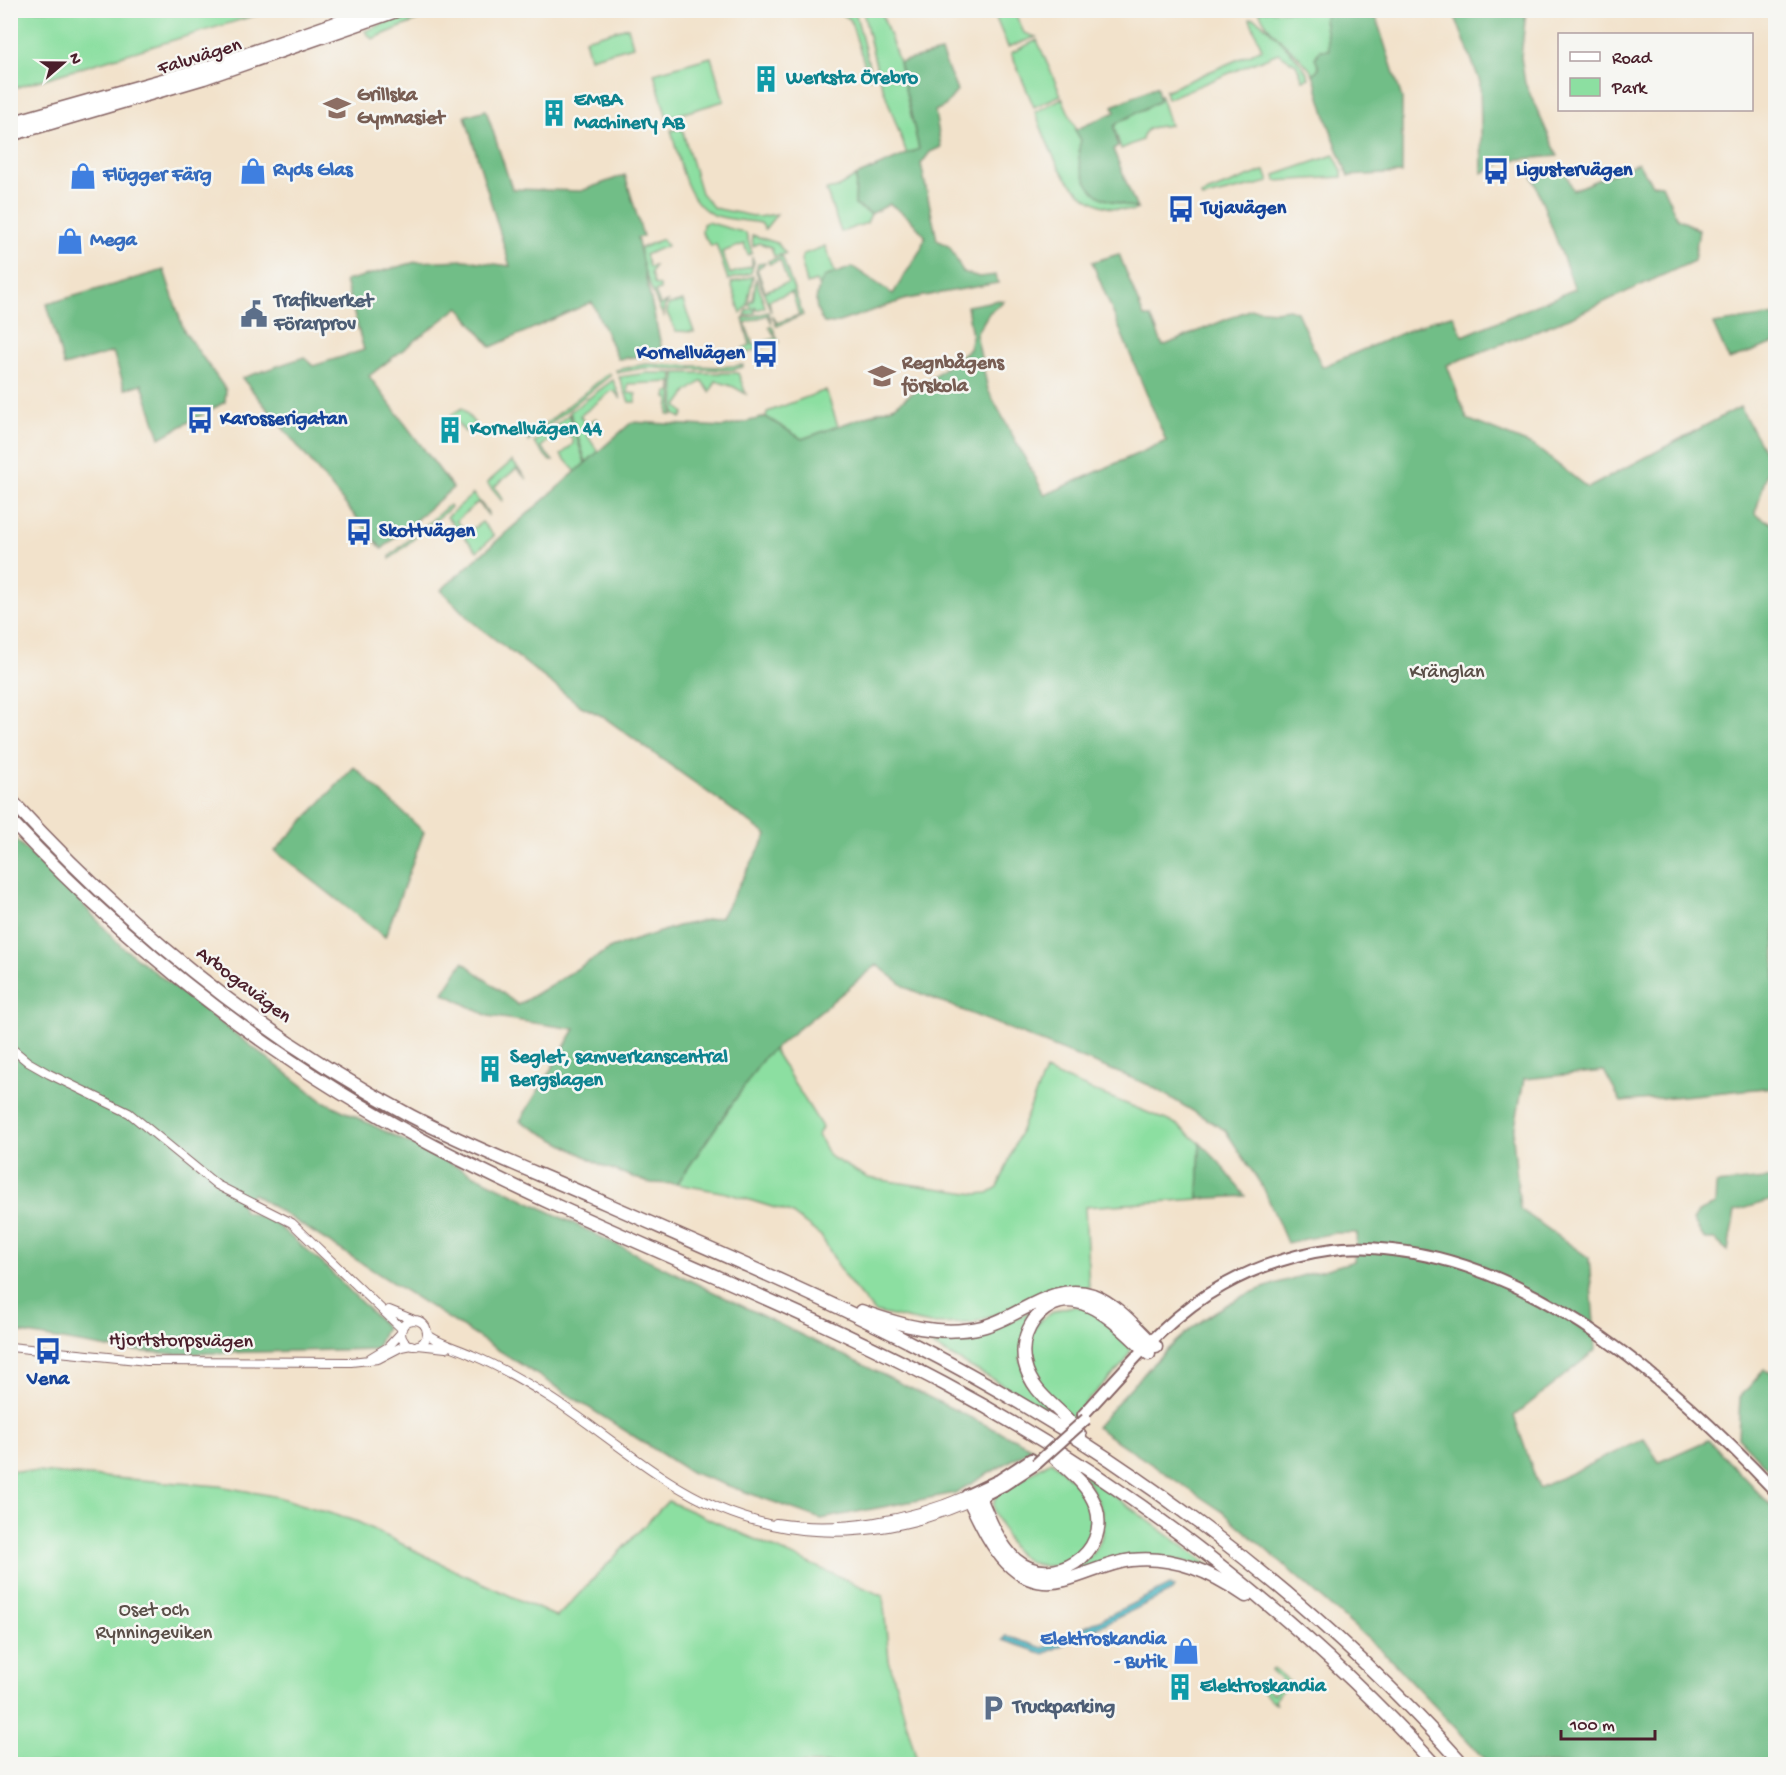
<svg xmlns="http://www.w3.org/2000/svg" width="1786" height="1775" viewBox="0 0 1786 1775" font-family="'Gochi Hand',sans-serif">
  <style>
    .green { fill: #8cdfa1; stroke: #6b7f66; stroke-width: 1.5 }
    .forest { fill: #71be87; stroke: #5e6e59; stroke-width: 1.5 }
    .water { fill: #45b4bf; stroke: #486a75; stroke-width: 1.5 }
    .lines { fill: none; stroke-linecap: round; stroke-linejoin: round }
    .minor-casing { stroke: #856363; stroke-width: 10 }
    .major-casing { stroke: #856363; stroke-width: 14 }
    .highway-casing { stroke: #856363; stroke-width: 15 }
    .minor { stroke: #fff; stroke-width: 8 }
    .major { stroke: #fff; stroke-width: 10 }
    .highway { stroke: #fff; stroke-width: 12 }
    .major-bridge-casing { stroke: #856363; stroke-width: 14; stroke-linecap: butt }
    .major-bridge { stroke: #fff; stroke-width: 10 }
    .labels { text-anchor: middle; dominant-baseline: central; stroke-width: 5; stroke-linejoin: round; paint-order: stroke }
    .street-label { font-size: 20px; fill: #4a1f2b; stroke: #f6f6f2 }
    .culture-label { font-size: 20px; font-weight: bold; fill: #0d838f; stroke: #f6f6f2; text-anchor: start }
    .education-label { font-size: 20px; font-weight: bold; fill: #785e54; stroke: #f6f6f2; text-anchor: start }
    .shop-label { font-size: 20px; font-weight: bold; fill: #366cbe; stroke: #f6f6f2; text-anchor: start }
    .transit-label { font-size: 20px; font-weight: bold; fill: #164399; stroke: #f6f6f2; text-anchor: start }
    .service-label { font-size: 20px; font-weight: bold; fill: #4e5e75; stroke: #f6f6f2; text-anchor: start }
    .park-label { font-size: 20px; fill: #5a4f48; stroke: #f6f6f2 }
  </style>
  <rect width="100%" height="100%" fill="#f6f6f2"/>
  <filter id="ink" filterUnits="userSpaceOnUse"><feTurbulence type="fractalNoise" baseFrequency=".0167" numOctaves="2"/><feDisplacementMap in="SourceGraphic" scale="12" xChannelSelector="R" yChannelSelector="G"/><feConvolveMatrix kernelMatrix="1 2 1 2 8 2 1 2 1" color-interpolation-filters="sRGB"/></filter>
  <filter id="wash" filterUnits="userSpaceOnUse"><feTurbulence type="fractalNoise" baseFrequency=".008" numOctaves="4" result="noise"/><feDisplacementMap in="SourceGraphic" scale="24" xChannelSelector="R" yChannelSelector="G"/><feGaussianBlur stdDeviation="1.35" result="paint"/><feColorMatrix in="noise" values="0 0 0 0 0 0 0 0 0 0 0 0 0 0 0 0 0 1.4 0 .05"/><feComposite in="paint" operator="in"/></filter>
  <g filter="url(#wash)">
    <rect width="100%" height="100%" fill="#f2e2cb"/>
    <path class="green" d="M11 10H270V11L11 89Z
      M416 11H440L372 39 365 31Z
      M835 11H855L872 77 869 78 850 19Z
      M863 11H881L899 62 919 149 907 154 878 74Z
      M993 11H1014L1024 33 1036 37 1008 47Z
      M1259 11H1329L1324 19 1329 50H1320L1315 58 1319 68 1313 74C1298 50 1269 37 1259 11Z
      M1253 18C1263 21 1307 66 1309 78L1303 80 1296 64 1278 53 1167 99 1165 91 1262 49 1250 19Z
      M628 27 633 46 590 58 585 39Z
      M1037 40 1061 95 1034 107 1011 53Z
      M711 57 724 101 667 118 654 73Z
      M1160 94 1170 125C1157 128 1145 124 1142 140L1121 149 1114 127 1117 123 1159 101Z
      M1062 98 1081 140 1123 203 1137 209 1133 211C1123 209 1110 209 1101 205 1061 189 1050 149 1035 112Z
      M682 129 701 193 714 208 758 217 777 214 765 229 761 223C746 220 728 220 714 215 684 202 679 157 671 130Z
      M1334 155 1342 171V177L1276 181 1275 175Z
      M1263 171H1265L1269 182 1202 198 1201 195Z
      M856 176 855 205 871 214 867 223 841 232 826 190 837 188Z
      M707 222 746 233 752 253 748 255 744 244 722 252 730 274 752 266V257L754 262 751 273 728 280 716 244 711 246 702 233 703 224Z
      M752 235 777 243 786 254 774 256 771 247 759 243 753 246Z
      M662 239 667 246 645 255 649 267 654 266 651 273 654 284 660 286V290L655 292 660 305 668 302 664 307V316C657 307 641 262 637 250Z
      M825 246 835 273 824 277 819 288 816 281 807 284 801 260 804 254Z
      M782 256 803 315 777 326 772 315 777 323 799 315 792 292 769 300 771 312 756 271 758 264 766 263 757 269 765 291 788 283 780 260 769 264 768 261Z
      M753 276 747 306 741 314 731 283Z
      M756 278 765 307 757 310 755 306V313L745 316 747 310 753 309 749 305 751 300 753 301Z
      M683 301 694 332 676 331 667 313 668 305Z
      M768 312 772 323 767 315 745 323 753 345 776 338 769 327 772 326 779 342 741 355 743 348 750 345 743 319Z
      M645 364 720 367 743 365V367L731 370 644 368 617 373 616 370Z
      M609 373 611 375 528 442V438Z
      M647 373H673L672 415H668L669 399 666 398 667 392H672L671 382 628 384V393L636 394V402H629L619 377Z
      M675 373H738L746 394 734 387 716 381 710 392 702 381 687 392 677 406 684 413 681 418 674 414Z
      M613 380 621 399 613 390 580 416 587 425 596 418 598 420 595 422 598 425 587 435 598 452 586 462 570 412Z
      M826 390 838 426 802 439 766 417 767 412Z
      M462 408 475 424 465 432 451 415Z
      M569 414 585 463 576 472 561 455 573 444V439L563 428 541 447 553 461H550L534 443Z
      M512 461 527 479 516 469 494 487 503 499 502 501 487 483Z
      M473 494 488 512V515L478 502 456 521 468 532 482 522 494 536 477 551 447 517Z
      M449 505 451 507 449 509 390 559V556Z
      M773 1049 822 1127 818 1135 829 1156 868 1178 976 1194 988 1193 998 1187 1045 1071 1176 1124 1200 1143 1198 1199 1085 1207 1089 1288H1057L1013 1309 972 1323 930 1324 874 1312 845 1277 821 1236 791 1213 727 1193 677 1184 765 1056Z
      M1047 1303 1020 1359 1053 1413 906 1331C974 1340 987 1332 1047 1303Z
      M1074 1306 1089 1309 1130 1341 1132 1347 1125 1362 1071 1418C1061 1407 1048 1396 1039 1384 1015 1347 1032 1312 1074 1306Z
      M1051 1461C1064 1472 1081 1485 1088 1502 1108 1550 1050 1589 1014 1550 1009 1544 1005 1534 1001 1526 995 1514 989 1506 998 1493Z
      M10 1470 219 1486 278 1497 358 1522 462 1574 557 1617 668 1501 883 1596 889 1660 918 1764H11Z
      M1080 1471 1216 1570C1164 1552 1120 1555 1068 1572 1117 1545 1109 1511 1080 1471Z
      M1274 1669 1293 1685 1291 1688 1287 1684 1274 1700 1276 1705 1258 1687 1260 1684 1273 1694 1283 1682 1271 1671Z"/>
    <path class="forest" d="M1329 11H1374L1402 98V173L1348 176 1328 123 1313 74 1319 68 1315 58 1320 50H1329L1324 18Z
      M1453 11H1526L1521 57 1525 83 1558 156 1509 160 1482 173 1480 82Z
      M941 52 957 91 945 106 935 111 941 147 930 152 921 164 937 240 950 247 963 272 979 277 996 275 998 283 907 299 833 324 824 323C812 306 815 294 824 277L853 267 893 294 921 249 925 236 909 218 890 204 871 214 855 205 856 176 919 149 899 62Z
      M1157 86 1159 101 1117 123 1114 127 1118 146 1113 149 1137 209C1127 205 1115 203 1105 199 1085 191 1074 158 1081 140L1075 130 1115 112 1113 106Z
      M486 110 512 189 581 191 625 175 643 236 637 238 663 354 618 359 592 302 491 347 459 307 369 376 453 488 382 549 242 378 304 357 313 366 364 350 345 281 416 262 465 260 510 266 465 116Z
      M1638 163 1652 184 1662 185 1677 218 1699 230 1694 261 1569 318 1447 365 1467 419 1534 446 1588 488 1740 407 1770 462 1755 514 1776 526 1775 1087 1621 1102 1604 1071 1524 1079 1513 1137 1520 1209 1589 1258 1596 1350 1514 1416 1539 1488 1644 1439 1659 1462 1708 1440 1775 1510V1764H1490L1383 1652 1223 1512 1096 1427C1142 1374 1189 1316 1258 1290 1289 1278 1322 1271 1354 1261L1357 1233H1334L1287 1243 1264 1189 1225 1130 1149 1085 907 988 877 965 765 1056 677 1184 649 1183 603 1166 520 1121 575 1029 488 1016 443 993 463 962 518 1005 611 948 678 926 721 917 767 835 602 716 581 706 470 620 441 590 632 422 724 427 766 417 802 439 895 406 969 349 972 336 967 306 999 300 1004 301 989 313 976 334 988 390 1045 495 1166 441 1092 262 1119 254 1144 317H1151L1163 346 1251 309 1276 311 1289 309 1297 312 1322 367 1433 320 1453 315 1463 336 1575 289 1532 175 1563 166 1573 190Z
      M164 270 184 331 226 390 225 402 160 438 142 384 125 389 113 352 64 366 47 304Z
      M1775 315V343L1729 360 1713 324Z
      M354 767 424 832 385 937 275 851Z
      M10 834 76 897 121 946 323 1101 1033 1448 955 1493 821 1519 690 1472 253 1194 240 1203 244 1211 272 1221 323 1264 386 1327 376 1349 176 1354 120 1350 11 1331Z
      M1200 1143 1219 1162 1245 1196 1198 1199Z
      M1775 1178V1199L1735 1211 1728 1251 1715 1240H1705L1693 1221 1698 1212 1715 1205 1716 1184Z
      M1764 1370 1775 1374V1476L1738 1437 1740 1397Z"/>
    <path class="water" d="M1170 1585 1174 1587 1172 1591 1044 1654 1003 1640 1006 1636 1043 1648Z"/>
  </g>
  <g filter="url(#ink)">
    <g class="lines">
      <defs>
        <path id="minor" d="M10 1047 28 1062 49 1074 129 1113 217 1185 292 1223 402 1329
          M389 1310 414 1320
          M401 1333a13 13 0 1 1 26 0a13 13 0 1 1-26 0Z
          M427 1334C439 1344 458 1348 472 1355 498 1366 524 1381 548 1396 589 1422 626 1454 667 1480 762 1542 866 1547 970 1502
          M418 1345 446 1348
          M10 1347 147 1361 351 1362 378 1359 401 1347 411 1345
          M370 1358 388 1347 401 1333
          M776 1523C840 1533 907 1521 967 1495"/>
        <path id="major" d="M1083 1415C1125 1370 1167 1316 1222 1286 1256 1267 1295 1254 1333 1249 1353 1246 1373 1248 1392 1250 1540 1265 1678 1388 1776 1492
          M1031 1459 999 1480 967 1495 970 1502 1004 1485 1036 1464"/>
        <path id="highway" d="M10 123 212 66 373 10
          M10 135 204 78 399 10
          M10 799C127 927 258 1035 411 1116 474 1149 540 1174 605 1203 707 1248 811 1292 911 1343 1118 1449 1307 1591 1463 1764
          M10 820C133 952 274 1062 434 1146 600 1233 778 1296 944 1384 1126 1481 1295 1612 1434 1764
          M861 1311C900 1325 940 1337 982 1327 1019 1318 1052 1281 1093 1295 1117 1304 1137 1329 1156 1347
          M1080 1436C1065 1409 1033 1398 1025 1364 1021 1349 1025 1333 1034 1320 1073 1272 1119 1327 1149 1354
          M980 1497C988 1517 1000 1546 1016 1560 1053 1591 1111 1553 1096 1507 1088 1484 1068 1470 1052 1455
          M970 1502C989 1541 1012 1594 1065 1580 1088 1574 1108 1563 1131 1560 1174 1555 1211 1572 1246 1596"/>
      </defs>
      <use href="#minor" class="minor-casing"/>
      <use href="#major" class="major-casing"/>
      <use href="#highway" class="highway-casing"/>
      <use href="#minor" class="minor"/>
      <use href="#major" class="major"/>
      <use href="#highway" class="highway"/>
      <defs>
        <path id="major-bridge" d="M1036 1464 1086 1419"/>
      </defs>
      <use href="#major-bridge" class="major-bridge-casing"/>
      <use href="#major-bridge" class="major-bridge"/>
    </g>
  </g>
  <defs>
    <symbol id="building-bare" viewBox="-9 -9 18 18"><path d="M-4-6H4V6H1V3H-1V6H-4ZM-2.5-4.3h1.7v1.8h-1.7ZM.8-4.3h1.7v1.8H.8ZM-2.5-1h1.7V.8h-1.7ZM.8-1h1.7V.8H.8Z" fill="#0f9aa8" stroke="#f6f6f2" stroke-width="2.5" paint-order="stroke"/></symbol>
    <symbol id="school-bare" viewBox="-9 -9 18 18"><path d="M0-5L7-2L0 1L-7-2ZM-4 1L0 2.5L4 1V4Q0 6-4 4Z" fill="#8d6e63" stroke="#f6f6f2" stroke-width="2.5" paint-order="stroke"/></symbol>
    <symbol id="shop-bare" viewBox="-9 -9 18 18"><path d="M-5-2.5h2.3a2.7 3.5 0 0 1 5.4 0H5L5.5 6h-11ZM-1.5-2.5h3a1.5 2.3 0 0 0-3 0Z" fill="#3f7fe0" stroke="#f6f6f2" stroke-width="2.5" paint-order="stroke"/></symbol>
    <symbol id="bus-bare" viewBox="-9 -9 18 18"><path d="M-5-6H5V4H4V6H2V4H-2V6H-4V4H-5ZM-3.5-4V0h7V-4ZM-3.5 1.2v1.5H-2V1.2ZM2 1.2v1.5H3.5V1.2Z" fill="#1a4fb4" stroke="#f6f6f2" stroke-width="2.5" paint-order="stroke"/></symbol>
    <symbol id="civic-bare" viewBox="-9 -9 18 18"><path d="M-.6-6.5H3V-4.5H.6V-3L4-1V1h2V6H-6V1h2V-1L-.6-3ZM-1.2 2.5V6h2.4V2.5Z" fill="#5c6f8a" stroke="#f6f6f2" stroke-width="2.5" paint-order="stroke"/></symbol>
    <symbol id="parking-bare" viewBox="-9 -9 18 18"><path d="M-3.5-5.5H1a3.5 3.5 0 0 1 0 7H-1V5.5H-3.5ZM-1-3.4V-.6H.8a1.4 1.4 0 0 0 0-2.8Z" fill="#5c6f8a" stroke="#f6f6f2" stroke-width="2.5" paint-order="stroke"/></symbol>
  </defs>
  <g fill-rule="evenodd">
    <use href="#building-bare" x="747" y="60" width="38" height="38"/>
    <use href="#school-bare" x="318" y="89" width="38" height="38"/>
    <use href="#building-bare" x="535" y="94" width="38" height="38"/>
    <use href="#shop-bare" x="234" y="152" width="38" height="38"/>
    <use href="#bus-bare" x="1477" y="152" width="38" height="38"/>
    <use href="#shop-bare" x="64" y="157" width="38" height="38"/>
    <use href="#bus-bare" x="1162" y="190" width="38" height="38"/>
    <use href="#shop-bare" x="51" y="222" width="38" height="38"/>
    <use href="#civic-bare" x="235" y="295" width="38" height="38"/>
    <use href="#bus-bare" x="746" y="335" width="38" height="38"/>
    <use href="#school-bare" x="863" y="357" width="38" height="38"/>
    <use href="#bus-bare" x="181" y="401" width="38" height="38"/>
    <use href="#building-bare" x="431" y="411" width="38" height="38"/>
    <use href="#bus-bare" x="340" y="513" width="38" height="38"/>
    <use href="#building-bare" x="471" y="1050" width="38" height="38"/>
    <use href="#bus-bare" x="29" y="1332" width="38" height="38"/>
    <use href="#shop-bare" x="1167" y="1632" width="38" height="38"/>
    <use href="#building-bare" x="1161" y="1668" width="38" height="38"/>
    <use href="#parking-bare" x="974" y="1689" width="38" height="38"/>
  </g>
  <g class="labels">
    <g class="street-label">
      <text transform="translate(200 58) rotate(-17)">Faluvägen</text>
      <text transform="translate(243 986) rotate(37)">Arbogavägen</text>
      <text transform="translate(181 1342) rotate(1)">Hjortstorpsvägen</text>
    </g>
    <g class="culture-label">
      <text x="786" y="79">Werksta Örebro</text>
      <text x="574" y="101">EMBA<tspan x="574" dy="23">Machinery AB</tspan></text>
      <text x="470" y="430">Kornellvägen 44</text>
      <text x="510" y="1058">Seglet, samverkanscentral<tspan x="510" dy="23">Bergslagen</tspan></text>
      <text x="1200" y="1687">Elektroskandia</text>
    </g>
    <g class="education-label">
      <text x="357" y="96">Grillska<tspan x="357" dy="23">Gymnasiet</tspan></text>
      <text x="902" y="364">Regnbågens<tspan x="902" dy="23">förskola</tspan></text>
    </g>
    <g class="shop-label">
      <text x="273" y="171">Ryds Glas</text>
      <text x="103" y="176">Flügger Färg</text>
      <text x="90" y="241">Mega</text>
      <text x="1166" y="1640" text-anchor="end">Elektroskandia<tspan x="1166" dy="23">- Butik</tspan></text>
    </g>
    <g class="transit-label">
      <text x="1516" y="171">Ligustervägen</text>
      <text x="1201" y="209">Tujavägen</text>
      <text x="745" y="354" text-anchor="end">Kornellvägen</text>
      <text x="220" y="420">Karosserigatan</text>
      <text x="379" y="532">Skottvägen</text>
      <text x="48" y="1380" text-anchor="middle">Vena</text>
    </g>
    <g class="service-label">
      <text x="274" y="302">Trafikverket<tspan x="274" dy="23">Förarprov</tspan></text>
      <text x="1013" y="1708">Truckparking</text>
    </g>
    <g class="park-label">
      <text x="1447" y="673">Kränglan</text>
      <text x="154" y="1611">Oset och<tspan x="154" dy="23">Rynningeviken</tspan></text>
    </g>
  </g>
  <rect width="1786" height="1775" fill="none" stroke="#f6f6f2" stroke-width="36"/>
  <rect x="1558" y="33" width="195" height="78" fill="#f6f6f2" stroke="#b1a0a2" stroke-width="1.5"/>
  <rect x="1570" y="52" width="30" height="9" fill="#ffffff" stroke="#b1a0a2" stroke-width="1.5"/>
  <text x="1612" y="63" font-size="18" fill="#4a1f2b">Road</text>
  <rect x="1570" y="78" width="30" height="18" fill="#8cdfa1" stroke="#b1a0a2" stroke-width="1.5"/>
  <text x="1612" y="93" font-size="18" fill="#4a1f2b">Park</text>
  <g transform="translate(63 63) rotate(70)" stroke="#f6f6f2" stroke-width="4.5" paint-order="stroke">
  <path d="M0-4.5L10 22L0 15L-10 22Z" fill="#4a1f2b"/>
  <text y="-9" font-size="16" font-weight="bold" text-anchor="middle" fill="#4a1f2b">N</text>
  </g>
  <path d="M1561 1730v9h94v-9" fill="none" stroke="#4a1f2b" stroke-width="3"/>
  <text x="1570" y="1730" font-size="18" fill="#4a1f2b" stroke="#f6f6f2" stroke-width="4.5" paint-order="stroke">100 m</text>
</svg>
